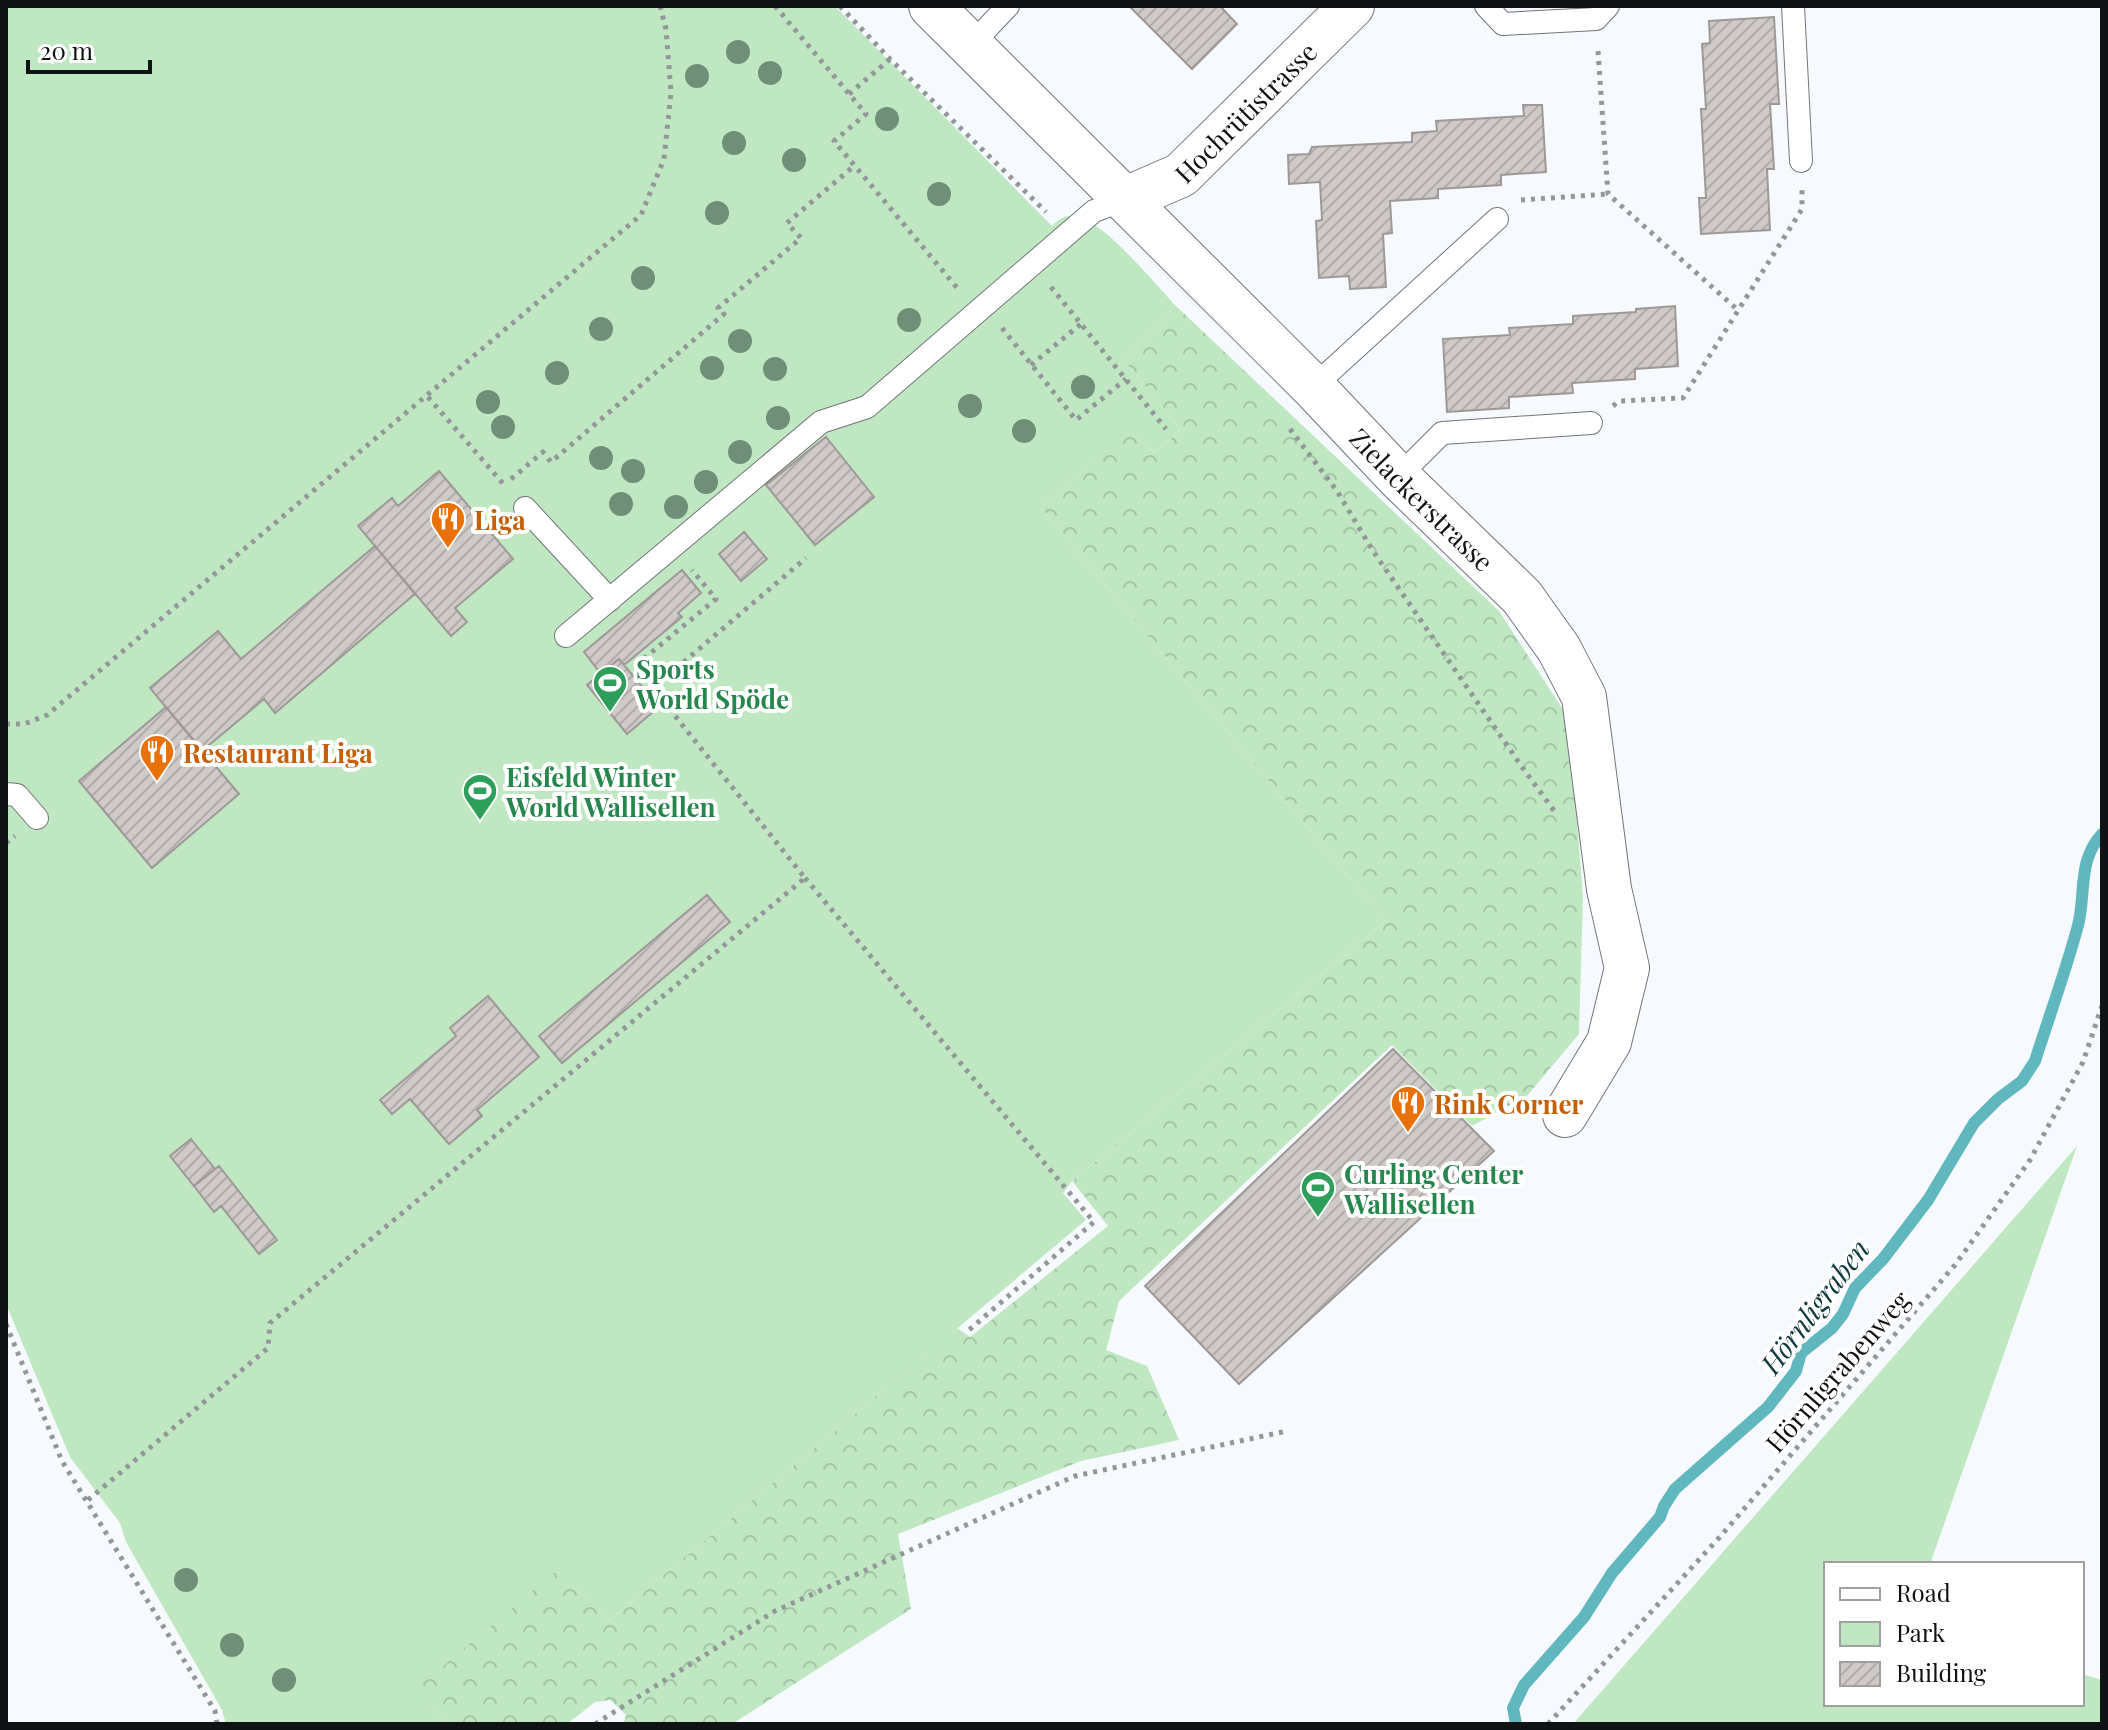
<svg xmlns="http://www.w3.org/2000/svg" width="2108" height="1730" viewBox="0 0 2108 1730" font-family="'Playfair Display',serif">
  <style>
    .green { fill: #bfe8c2 }
    .forest { fill: url(#forest-crowns) }
    .lines { fill: none; stroke-linecap: round; stroke-linejoin: round }
    .stream { stroke: #60b7bd; stroke-width: 12 }
    .building { fill: url(#building-hatch); stroke: #9e9897; stroke-width: 2 }
    .service-casing { stroke: #727578; stroke-width: 24 }
    .minor-casing { stroke: #727578; stroke-width: 46 }
    .path { stroke: #949799; stroke-width: 5; stroke-dasharray: 4 6; stroke-linecap: butt }
    .service { stroke: #fff; stroke-width: 22 }
    .minor { stroke: #fff; stroke-width: 44 }
    .tree { fill: #6f8f78 }
    .labels { text-anchor: middle; dominant-baseline: central; stroke-width: 8; stroke-linejoin: round; paint-order: stroke }
    .street-label { font-size: 26px; fill: #111213; stroke: #fff }
    .food-label { font-size: 26px; font-weight: bold; fill: #c56008; stroke: #fff; text-anchor: start }
    .leisure-label { font-size: 26px; font-weight: bold; fill: #27864d; stroke: #fff; text-anchor: start }
    .water-label { font-size: 28px; font-style: italic; fill: #103a3d; stroke: #fff }
  </style>
  <defs>
    <pattern id="forest-crowns" width="20" height="18" patternUnits="userSpaceOnUse" patternTransform="scale(2)"><rect width="20" height="18" fill="#bfe8c2"/><path d="M2 6a3 3 0 1 1 6 0M12 15a3 3 0 1 1 6 0" fill="none" stroke="#a3c6a6"/></pattern>
    <pattern id="building-hatch" width="6" height="6" patternUnits="userSpaceOnUse" patternTransform="scale(2)"><rect width="6" height="6" fill="#cfc9c7"/><path d="M-1 1l2-2M0 6l6-6M5 7l2-2" fill="none" stroke="#b1acaa"/></pattern>
  </defs>
  <rect width="100%" height="100%" fill="#f6fafe"/>
  <path class="green" d="M6 6H835L1052 226C1058 220 1064 215 1074 216 1101 217 1156 285 1176 306L1123 359 1181 430 1154 453 1131 425 1041 508 1386 921 1072 1181 1063 1193 1086 1220 609 1621 562 1567 417 1689 447 1724H226L222 1710 126 1542 120 1523 70 1457 6 1304Z
    M2077 1146 1930 1564H1826V1704H2082V1674L2102 1680V1724H1573Z"/>
  <path class="forest" d="M1176 306 1499 611 1569 719 1583 897 1579 1034 1526 1097 1472 1126 1392 1045 1119 1301 1106 1350 1147 1366 1179 1440 1081 1461 898 1534 911 1609 732 1724H624L626 1715 610 1700 595 1702 567 1724H447L416 1689 562 1566 609 1621 957 1328 970 1337 1108 1226 1072 1181 1386 921 1041 508 1131 424 1154 453 1181 430 1123 359Z"/>
  <g class="lines">
    <path class="stream" d="M1516 1724 1513 1708 1524 1685 1584 1617 1612 1573 1660 1517 1664 1506 1675 1489 1768 1407 1796 1371 1801 1353 1832 1328 1843 1314 1855 1288 1883 1259 1928 1200 1974 1123 1998 1099 2022 1081 2035 1061C2049 1017 2065 973 2077 929 2087 897 2076 862 2102 834"/>
  </g>
  <path class="building" d="M1129 6H1220L1237 24 1192 69Z
    M1774 17 1779 104H1770L1774 169H1767L1770 230 1701 234 1699 198H1706L1701 109H1706L1702 44 1710 43 1709 21Z
    M1523 105H1542L1546 172 1501 175V185L1438 189V198L1390 201 1392 233 1383 234 1386 287 1350 289 1349 276 1319 278 1316 221 1322 220 1320 182 1289 184 1288 155 1309 154 1312 147 1412 142V133L1437 131 1436 121 1524 116Z
    M1675 306 1678 366 1635 369V379L1572 383 1573 393 1509 397V408L1447 412 1443 339 1510 335 1509 328 1573 324V316L1636 312V309Z
    M826 437 874 497 815 545 766 485Z
    M439 471 513 559 455 608 467 622 451 636 358 526 392 498 398 506Z
    M744 532 767 559 741 581 719 554Z
    M375 546 415 594 275 713 264 699 202 751 150 688 218 631 241 659Z
    M682 570 701 593 678 613 682 617 624 665 619 659 601 674 584 652Z
    M619 659 659 707 627 734 587 685Z
    M166 707 239 794 152 868 79 781Z
    M707 895 730 922 562 1063 539 1036Z
    M488 996 539 1057 477 1110 482 1116 449 1144 410 1099 392 1114 380 1100 456 1036 450 1028Z
    M1393 1049 1494 1151 1239 1384 1145 1286Z
    M191 1139 215 1169 194 1186 170 1156Z
    M219 1166 277 1240 259 1254 221 1206 214 1212 194 1186Z"/>
  <g class="lines">
    <defs>
      <path id="service" d="M1486 6 1503 24 1596 19 1608 6
        M1793 6 1801 161
        M970 46 1008 6
        M1313 387 1497 219
        M1398 477 1442 433 1591 423
        M525 508 610 600
        M566 636 821 422 867 407 1094 211 1126 199
        M6 794 17 795 37 818"/>
      <g id="minor">
        <path id="s1" d="M931 6 1313 387 1398 477 1522 597 1559 649 1584 697 1609 889 1627 968 1609 1042 1565 1115"/>
        <path id="s2" d="M1126 199 1181 175 1352 6"/>
      </g>
    </defs>
    <use href="#service" class="service-casing"/>
    <use href="#minor" class="minor-casing"/>
    <path class="path" d="M775 6 866 114 834 141 958 289
      M840 6 890 59 1046 212
      M1598 51 1608 194 1739 311
      M849 94 890 59
      M1521 200 1608 194
      M1051 287 1166 429
      M1002 328 1076 420 1126 379
      M1031 365 1081 324
      M428 397 506 487
      M1613 406 1619 401 1683 398 1802 209V190
      M1290 429 1337 491 1373 551 1522 767 1555 812
      M511 479 543 452 551 462 724 314 718 308 801 238 787 223 854 166
      M653 688 806 558
      M6 724H24L47 715 641 215 664 159 671 92 666 29 660 6
      M6 843 15 836
      M805 878 1094 1222 969 1330
      M6 1324 62 1461 215 1711 217 1724
      M88 1500 268 1348 270 1323 805 878 635 666 716 599 692 570
      M595 1724 775 1611 1075 1476 1287 1431
      M1548 1724 1718 1539 1955 1265 2030 1160 2083 1062 2102 1006"/>
    <use href="#service" class="service"/>
    <use href="#minor" class="minor"/>
  </g>
  <g class="tree">
    <circle cx="738" cy="52" r="12"/>
    <circle cx="770" cy="73" r="12"/>
    <circle cx="697" cy="76" r="12"/>
    <circle cx="887" cy="119" r="12"/>
    <circle cx="734" cy="143" r="12"/>
    <circle cx="794" cy="160" r="12"/>
    <circle cx="939" cy="194" r="12"/>
    <circle cx="717" cy="213" r="12"/>
    <circle cx="643" cy="278" r="12"/>
    <circle cx="909" cy="320" r="12"/>
    <circle cx="601" cy="329" r="12"/>
    <circle cx="740" cy="341" r="12"/>
    <circle cx="712" cy="368" r="12"/>
    <circle cx="775" cy="369" r="12"/>
    <circle cx="557" cy="373" r="12"/>
    <circle cx="1083" cy="387" r="12"/>
    <circle cx="488" cy="402" r="12"/>
    <circle cx="970" cy="406" r="12"/>
    <circle cx="778" cy="418" r="12"/>
    <circle cx="503" cy="427" r="12"/>
    <circle cx="1024" cy="431" r="12"/>
    <circle cx="740" cy="452" r="12"/>
    <circle cx="601" cy="458" r="12"/>
    <circle cx="633" cy="471" r="12"/>
    <circle cx="706" cy="482" r="12"/>
    <circle cx="621" cy="504" r="12"/>
    <circle cx="676" cy="507" r="12"/>
    <circle cx="186" cy="1580" r="12"/>
    <circle cx="232" cy="1645" r="12"/>
    <circle cx="284" cy="1680" r="12"/>
  </g>
  <defs>
    <symbol id="restaurant-pin" viewBox="-11 -11 22 30"><path d="M0 17L-7.5 6A9.5 9.5 0 1 1 7.5 6Z" fill="#e8710a" stroke="#fff"/><path d="M-5-6h1v4h1v-4h1v4h1v-4h1v5L-1.5 .5V6h-2V.5L-5-1ZM5-6V6H3V1.5H1.5Q1.5-4 5-6Z" fill="#fff"/></symbol>
    <symbol id="stadium-pin" viewBox="-11 -11 22 30"><path d="M0 17L-7.5 6A9.5 9.5 0 1 1 7.5 6Z" fill="#2e9e5b" stroke="#fff"/><path d="M0-5a6.5 5 0 1 0 0 10a6.5 5 0 1 0 0-10ZM-3.5-1.8h7v3.6h-7Z" fill="#fff"/></symbol>
  </defs>
  <g fill-rule="evenodd">
    <use href="#restaurant-pin" x="428" y="499" width="40" height="54"/>
    <use href="#stadium-pin" x="590" y="663" width="40" height="54"/>
    <use href="#restaurant-pin" x="137" y="732" width="40" height="54"/>
    <use href="#stadium-pin" x="460" y="771" width="40" height="54"/>
    <use href="#restaurant-pin" x="1388" y="1083" width="40" height="54"/>
    <use href="#stadium-pin" x="1298" y="1168" width="40" height="54"/>
  </g>
  <g class="labels">
    <g class="street-label">
      <text stroke="none"><textPath href="#s2" startOffset="150">Hochrütistrasse</textPath></text>
      <text stroke="none"><textPath href="#s1" startOffset="696">Zielackerstrasse</textPath></text>
      <text transform="translate(1837 1371) rotate(-49)">Hörnligrabenweg</text>
    </g>
    <g class="food-label">
      <text x="474" y="519">Liga</text>
      <text x="183" y="752">Restaurant Liga</text>
      <text x="1434" y="1103">Rink Corner</text>
    </g>
    <g class="leisure-label">
      <text x="636" y="668">Sports<tspan x="636" dy="30">World Spöde</tspan></text>
      <text x="506" y="776">Eisfeld Winter<tspan x="506" dy="30">World Wallisellen</tspan></text>
      <text x="1344" y="1173">Curling Center<tspan x="1344" dy="30">Wallisellen</tspan></text>
    </g>
    <g class="water-label">
      <text transform="translate(1814 1306) rotate(-53)">Hörnligraben</text>
    </g>
  </g>
  <rect width="2108" height="1730" fill="none" stroke="#111213" stroke-width="16"/>
  <rect x="1824" y="1562" width="260" height="144" fill="#ffffff" stroke="#a0a0a1" stroke-width="2"/>
  <rect x="1840" y="1588" width="40" height="12" fill="#ffffff" stroke="#a0a0a1" stroke-width="2"/>
  <text x="1896" y="1602" font-size="24" fill="#111213">Road</text>
  <rect x="1840" y="1622" width="40" height="24" fill="#bfe8c2" stroke="#a0a0a1" stroke-width="2"/>
  <text x="1896" y="1642" font-size="24" fill="#111213">Park</text>
  <rect x="1840" y="1662" width="40" height="24" fill="url(#building-hatch)" stroke="#a0a0a1" stroke-width="2"/>
  <text x="1896" y="1682" font-size="24" fill="#111213">Building</text>
  <path d="M28 60v12h122v-12" fill="none" stroke="#111213" stroke-width="4"/>
  <text x="40" y="60" font-size="24" fill="#111213" stroke="#ffffff" stroke-width="6" paint-order="stroke">20 m</text>
</svg>
